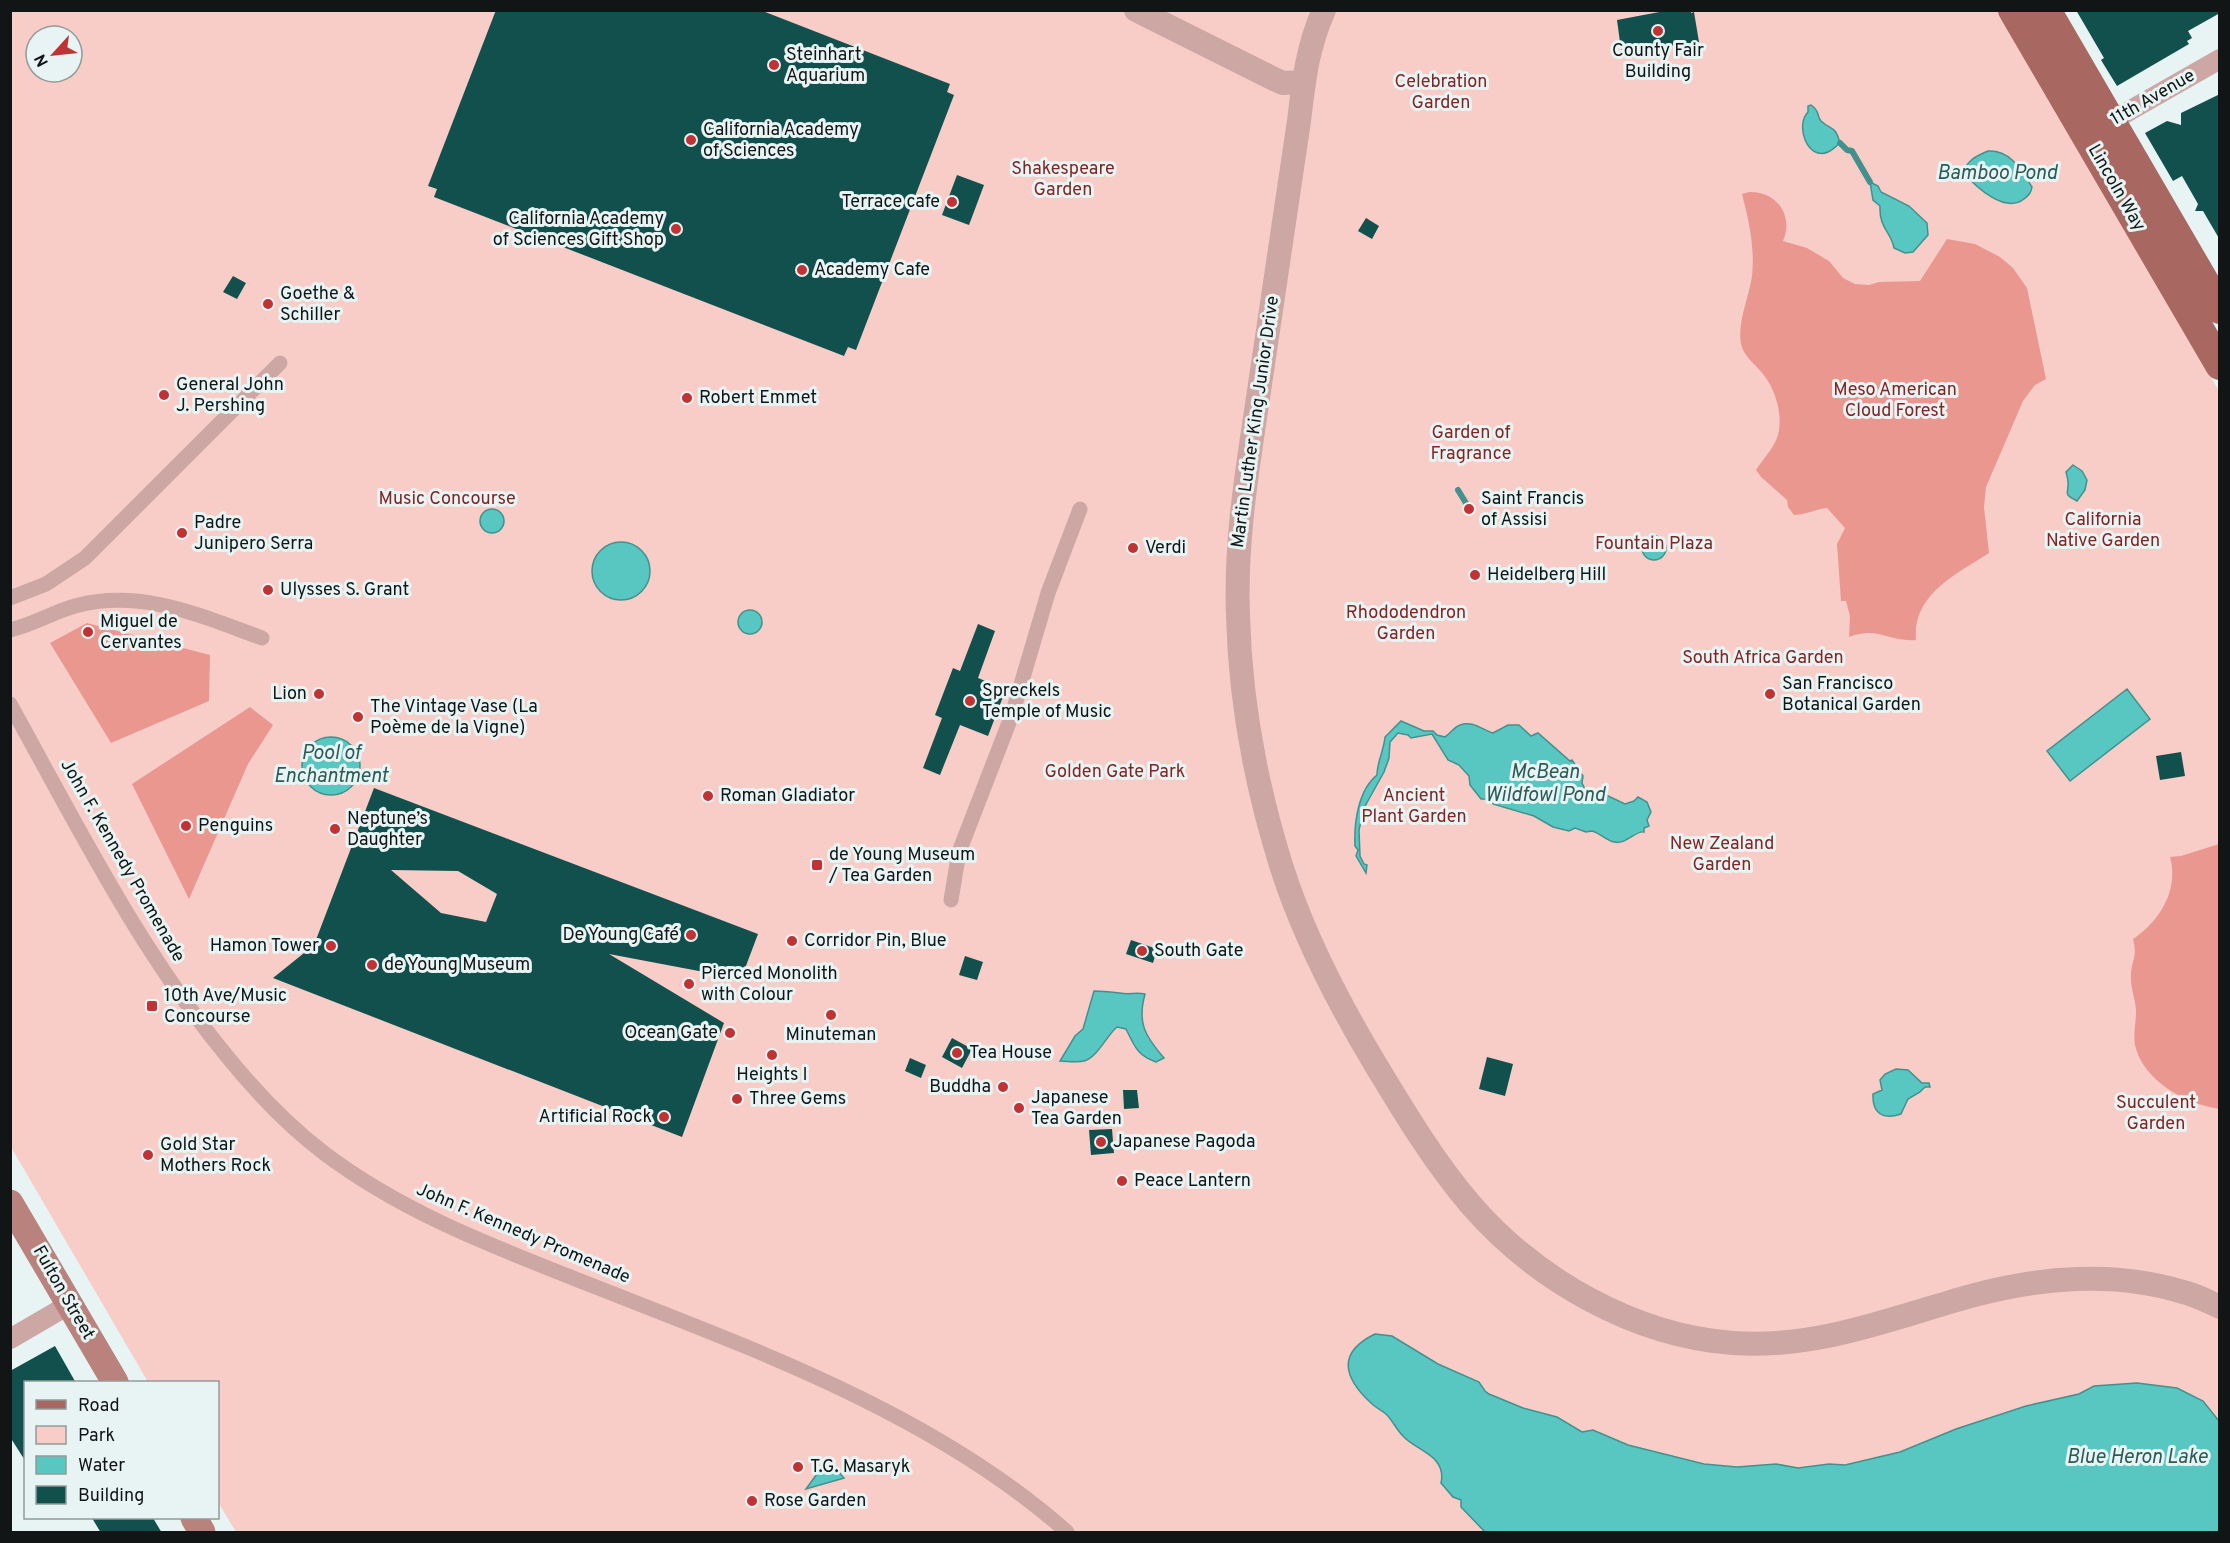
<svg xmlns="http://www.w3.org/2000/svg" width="2230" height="1543" viewBox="0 0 2230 1543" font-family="Overpass,sans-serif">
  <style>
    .green { fill: #f8cdc8; fill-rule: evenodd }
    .forest { fill: #ea9790 }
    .water { fill: #58c6c1; stroke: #43918d; stroke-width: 1.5 }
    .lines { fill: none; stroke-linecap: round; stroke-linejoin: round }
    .stream { stroke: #43918d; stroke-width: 6 }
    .building { fill: #11504d; fill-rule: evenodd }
    .pedestrian { stroke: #cda7a3; stroke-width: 15 }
    .minor { stroke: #cda7a3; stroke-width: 20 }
    .tertiary { stroke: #cda7a3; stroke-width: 24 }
    .secondary { stroke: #b9827d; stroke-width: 27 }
    .primary { stroke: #a96762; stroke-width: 30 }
    .poi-dot { fill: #c13234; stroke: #e7f4f3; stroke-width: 2 }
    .labels { text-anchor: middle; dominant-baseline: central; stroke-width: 6; stroke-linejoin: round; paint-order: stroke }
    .poi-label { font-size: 18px; fill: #111515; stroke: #e7f4f3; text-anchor: start }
    .park-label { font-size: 18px; fill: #832323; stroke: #e7f4f3 }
    .street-label { font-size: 18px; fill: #111515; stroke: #e7f4f3 }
    .water-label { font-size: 20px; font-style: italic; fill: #2b5b58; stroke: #e7f4f3 }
  </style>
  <rect width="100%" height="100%" fill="#e7f4f3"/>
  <path class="green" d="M10 11H1998L2219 391V1532H236L218 1502V1382H148L11 1147ZM36 36H72V72H36Z"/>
  <path class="forest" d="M1749 192C1777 191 1794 216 1783 241L1807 248 1829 261 1843 278 1855 284 1869 285 1879 282 1920 281 1947 239 1975 244 2000 257 2013 268 2027 288 2046 379 2035 385 2023 401 1986 487 1984 507 1989 553C1957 574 1912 594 1916 640 1887 642 1878 626 1849 637L1850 616 1846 601H1841L1837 544 1845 528 1827 508C1816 509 1805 515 1794 515L1788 507 1787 500 1761 477 1756 470C1763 459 1774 448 1778 435 1783 415 1776 390 1763 374 1756 365 1744 357 1741 344 1737 323 1749 297 1752 276 1755 248 1749 221 1742 194Z
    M87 623 210 655 209 701 111 743 50 643Z
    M250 707 273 725 248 764 189 899 132 784Z
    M2219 844V1109C2186 1104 2143 1081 2135 1045 2133 1034 2136 1023 2136 1012 2136 1000 2130 988 2131 975 2131 961 2138 957 2133 939 2160 921 2179 890 2170 857L2181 856Z"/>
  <path class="water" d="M1811 105C1821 112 1816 115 1821 121 1832 131 1835 125 1840 143 1836 146 1833 150 1828 152 1807 161 1795 125 1808 112V106Z
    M1988 151C2011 150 2021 170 2032 187 2031 193 2029 195 2024 199 2005 214 1976 187 1964 173 1966 160 1977 156 1988 151Z
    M1870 182 1878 186 1881 192 1909 206 1927 223 1928 235 1913 252 1905 253 1894 248C1891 231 1879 229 1880 206L1873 200Z
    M2073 465 2082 471 2087 480 2085 490 2077 501C2062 493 2069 495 2068 482 2068 479 2067 476 2066 472Z
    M480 521a12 12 0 1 1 24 0a12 12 0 1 1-24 0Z
    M1642 548a12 12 0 1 1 24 0a12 12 0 1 1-24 0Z
    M592 571a29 29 0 1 1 58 0a29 29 0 1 1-58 0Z
    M738 622a12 12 0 1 1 24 0a12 12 0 1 1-24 0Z
    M2127 689 2150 719 2070 781 2047 751Z
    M1401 721 1424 731H1433L1437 735 1445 737C1450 734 1454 727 1460 725 1473 720 1482 730 1493 733L1508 725H1519L1531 736 1538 733 1570 761 1572 760 1583 776 1582 783 1586 791 1590 793 1604 794 1625 804 1634 801 1638 797 1647 802 1651 812 1647 820 1649 826 1644 828V832C1636 830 1626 845 1614 842 1607 841 1600 833 1592 831L1586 832 1575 828 1569 831 1553 827 1534 816 1493 804V799H1481L1470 785 1469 776 1459 765 1448 760 1432 734 1411 738 1408 735 1398 733 1390 742 1389 758 1384 772 1364 808 1359 830 1360 856 1364 864 1367 865 1366 873 1356 856 1358 850 1355 846C1354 823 1358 790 1377 775 1377 762 1384 750 1385 737Z
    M302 766a29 29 0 1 1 58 0a29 29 0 1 1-58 0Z
    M1094 991C1103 991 1111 992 1120 993 1129 995 1136 992 1145 994 1137 1023 1145 1036 1164 1058L1156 1062C1137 1055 1135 1047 1126 1029L1117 1027C1107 1035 1097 1058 1084 1061 1077 1063 1067 1061 1060 1061L1075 1036 1083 1029Z
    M1896 1069 1908 1070 1922 1083H1929L1930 1087H1925L1920 1092 1908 1099 1901 1114C1883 1120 1872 1114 1873 1094L1882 1090 1880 1080 1885 1074Z
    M1375 1334 1392 1336 1438 1364 1479 1382 1485 1391 1489 1394 1523 1408 1557 1417 1582 1432 1593 1430 1628 1445 1704 1464 1737 1467 1776 1464 1798 1468 1829 1464 1845 1465 1900 1452 1956 1429 2026 1406 2079 1394 2094 1386 2137 1383 2177 1388 2203 1401 2219 1421V1532H1485L1461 1507V1500L1453 1497 1441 1483C1447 1455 1416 1451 1403 1436 1396 1429 1393 1421 1386 1414 1381 1410 1375 1407 1371 1403 1344 1378 1336 1353 1375 1334Z
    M828 1459 844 1478 806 1489Z"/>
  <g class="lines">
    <path class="stream" d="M1840 143 1847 150 1852 151 1870 182
      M1458 490 1469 508"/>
  </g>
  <path class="building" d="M496 10H760L950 84 947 92 954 95 856 350 848 347 844 356 434 197 437 189 428 186Z
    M1670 10H1691V13L1694 12 1699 42 1670 46V50L1660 51V54L1645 56 1644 53 1622 57 1617 20Z
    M2076 10H2220V13L2188 31 2192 38 2187 41 2189 44 2117 86 2101 60 2104 58Z
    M2220 94V240L2203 211H2195L2198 204 2182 176 2173 181 2145 133 2167 121 2181 125V113Z
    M957 175 984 185 969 225 942 215Z
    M1366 218 1379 226 1372 239 1358 231Z
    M233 276 246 283 237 299 223 292Z
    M978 624 995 631 978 678 1006 689 988 736 960 725 940 775 923 768 942 718 935 715 953 668 960 671Z
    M2181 752 2185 776 2160 780 2156 756Z
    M374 788 758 934 741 979 609 954 724 1023 682 1137 273 978 314 945ZM391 870 458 871 497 894 486 922 441 913Z
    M1131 940 1157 949 1153 963 1126 954Z
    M965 956 983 962 977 980 959 975Z
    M952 1038 972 1049 962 1068 942 1057Z
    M1487 1057 1513 1064 1505 1096 1479 1089Z
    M910 1058 926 1065 921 1078 905 1071Z
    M1123 1090H1137L1139 1108 1124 1109Z
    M1112 1129 1114 1153 1091 1155 1089 1130Z
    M55 1346 76 1383H26V1462L10 1437V1371Z
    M92 1518H153L162 1533H101Z"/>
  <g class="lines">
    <path class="pedestrian" d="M10 598 46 584 85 558 280 363
      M10 630C33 625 53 612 75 606 141 588 201 616 262 638
      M10 704C77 825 138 948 226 1055 255 1091 287 1125 324 1153 399 1210 487 1244 573 1278 742 1345 930 1410 1067 1532
      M951 900 959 852 1012 715 1048 593 1080 509"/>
    <path class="minor" d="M2101 127 2220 59
      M10 1339 70 1304"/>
    <path class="tertiary" d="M1136 10 1274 79 1283 83 1303 82
      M1324 10C1307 48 1304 80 1299 121 1286 211 1272 301 1259 391 1248 466 1235 539 1238 615 1240 699 1256 785 1281 865 1303 935 1339 1004 1377 1067 1406 1115 1435 1163 1471 1205 1535 1279 1634 1336 1733 1343 1818 1349 1891 1318 1971 1296 2039 1277 2115 1271 2183 1292 2196 1295 2207 1301 2220 1307"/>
    <path class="secondary" d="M10 1203 115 1382
      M194 1518 202 1532"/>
    <path class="primary" d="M2013 10 2220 365
      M2046 10 2220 309"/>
  </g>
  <g class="poi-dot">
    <circle cx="1658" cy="31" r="6"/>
    <circle cx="774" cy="65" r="6"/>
    <circle cx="691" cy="140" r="6"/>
    <circle cx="952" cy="202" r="6"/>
    <circle cx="676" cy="229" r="6"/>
    <circle cx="802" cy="270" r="6"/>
    <circle cx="268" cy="304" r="6"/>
    <circle cx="164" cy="395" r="6"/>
    <circle cx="687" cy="398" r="6"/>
    <circle cx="1469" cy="509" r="6"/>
    <circle cx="182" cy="533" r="6"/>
    <circle cx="1133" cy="548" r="6"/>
    <circle cx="1475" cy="575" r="6"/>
    <circle cx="268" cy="590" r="6"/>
    <circle cx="88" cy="632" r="6"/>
    <circle cx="319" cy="694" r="6"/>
    <circle cx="1770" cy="694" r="6"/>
    <circle cx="970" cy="701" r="6"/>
    <circle cx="358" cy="717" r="6"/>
    <circle cx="708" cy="796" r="6"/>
    <circle cx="186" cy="826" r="6"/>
    <circle cx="335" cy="829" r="6"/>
    <rect x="811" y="859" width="12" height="12" rx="3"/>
    <circle cx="691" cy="935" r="6"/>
    <circle cx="792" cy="941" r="6"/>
    <circle cx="331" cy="946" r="6"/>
    <circle cx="1142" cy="951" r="6"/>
    <circle cx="372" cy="965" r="6"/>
    <circle cx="689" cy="984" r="6"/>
    <rect x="146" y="1000" width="12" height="12" rx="3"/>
    <circle cx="831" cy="1015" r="6"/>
    <circle cx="730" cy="1033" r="6"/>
    <circle cx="957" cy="1053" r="6"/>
    <circle cx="772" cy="1055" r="6"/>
    <circle cx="1003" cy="1087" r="6"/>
    <circle cx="737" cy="1099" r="6"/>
    <circle cx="1019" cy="1108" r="6"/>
    <circle cx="664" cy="1117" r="6"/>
    <circle cx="1101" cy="1142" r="6"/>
    <circle cx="148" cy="1155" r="6"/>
    <circle cx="1122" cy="1181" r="6"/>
    <circle cx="798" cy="1467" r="6"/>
    <circle cx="752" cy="1501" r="6"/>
  </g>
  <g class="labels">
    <g class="poi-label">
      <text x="1658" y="51" text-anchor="middle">County Fair<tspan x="1658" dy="21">Building</tspan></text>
      <text x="786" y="55">Steinhart<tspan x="786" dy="21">Aquarium</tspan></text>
      <text x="703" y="130">California Academy<tspan x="703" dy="21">of Sciences</tspan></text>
      <text x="940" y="202" text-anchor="end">Terrace cafe</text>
      <text x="664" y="219" text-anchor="end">California Academy<tspan x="664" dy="21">of Sciences Gift Shop</tspan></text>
      <text x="814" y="270">Academy Cafe</text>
      <text x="280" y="294">Goethe &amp;<tspan x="280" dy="21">Schiller</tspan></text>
      <text x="176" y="385">General John<tspan x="176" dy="21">J. Pershing</tspan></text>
      <text x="699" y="398">Robert Emmet</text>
      <text x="1481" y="499">Saint Francis<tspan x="1481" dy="21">of Assisi</tspan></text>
      <text x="194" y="523">Padre<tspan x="194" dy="21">Junipero Serra</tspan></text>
      <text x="1145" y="548">Verdi</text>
      <text x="1487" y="575">Heidelberg Hill</text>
      <text x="280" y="590">Ulysses S. Grant</text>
      <text x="100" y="622">Miguel de<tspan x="100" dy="21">Cervantes</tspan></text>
      <text x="1782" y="684">San Francisco<tspan x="1782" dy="21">Botanical Garden</tspan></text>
      <text x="982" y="691">Spreckels<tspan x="982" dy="21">Temple of Music</tspan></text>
      <text x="307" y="694" text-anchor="end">Lion</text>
      <text x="370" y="707">The Vintage Vase (La<tspan x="370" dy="21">Poème de la Vigne)</tspan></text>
      <text x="720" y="796">Roman Gladiator</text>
      <text x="347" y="819">Neptune’s<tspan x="347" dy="21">Daughter</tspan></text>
      <text x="198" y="826">Penguins</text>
      <text x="829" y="855">de Young Museum<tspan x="829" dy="21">/ Tea Garden</tspan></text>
      <text x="679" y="935" text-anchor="end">De Young Café</text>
      <text x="804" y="941">Corridor Pin, Blue</text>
      <text x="319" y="946" text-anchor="end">Hamon Tower</text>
      <text x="1154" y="951">South Gate</text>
      <text x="384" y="965">de Young Museum</text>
      <text x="701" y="974">Pierced Monolith<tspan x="701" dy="21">with Colour</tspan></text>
      <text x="164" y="996">10th Ave/Music<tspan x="164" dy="21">Concourse</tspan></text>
      <text x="718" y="1033" text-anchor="end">Ocean Gate</text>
      <text x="831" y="1035" text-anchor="middle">Minuteman</text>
      <text x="969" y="1053">Tea House</text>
      <text x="772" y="1075" text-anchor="middle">Heights I</text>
      <text x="991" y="1087" text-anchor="end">Buddha</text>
      <text x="1031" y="1098">Japanese<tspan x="1031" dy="21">Tea Garden</tspan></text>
      <text x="749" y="1099">Three Gems</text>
      <text x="652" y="1117" text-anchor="end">Artificial Rock</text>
      <text x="1113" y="1142">Japanese Pagoda</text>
      <text x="160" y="1145">Gold Star<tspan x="160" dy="21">Mothers Rock</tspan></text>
      <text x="1134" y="1181">Peace Lantern</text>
      <text x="810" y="1467">T.G. Masaryk</text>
      <text x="764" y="1501">Rose Garden</text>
    </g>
    <g class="park-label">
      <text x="1441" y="82">Celebration<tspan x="1441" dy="21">Garden</tspan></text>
      <text x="1063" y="169">Shakespeare<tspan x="1063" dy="21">Garden</tspan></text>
      <text x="1895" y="390">Meso American<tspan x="1895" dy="21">Cloud Forest</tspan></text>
      <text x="1471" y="433">Garden of<tspan x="1471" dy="21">Fragrance</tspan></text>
      <text x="447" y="499">Music Concourse</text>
      <text x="2103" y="520">California<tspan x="2103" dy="21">Native Garden</tspan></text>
      <text x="1654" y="544">Fountain Plaza</text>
      <text x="1406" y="613">Rhododendron<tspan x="1406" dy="21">Garden</tspan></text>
      <text x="1763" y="658">South Africa Garden</text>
      <text x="1115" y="772">Golden Gate Park</text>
      <text x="1414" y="796">Ancient<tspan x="1414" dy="21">Plant Garden</tspan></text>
      <text x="1722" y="844">New Zealand<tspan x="1722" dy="21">Garden</tspan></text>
      <text x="2156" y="1103">Succulent<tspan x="2156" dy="21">Garden</tspan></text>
    </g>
    <g class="street-label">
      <text transform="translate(2153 98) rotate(-30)">11th Avenue</text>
      <text transform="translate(2116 188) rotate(60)">Lincoln Way</text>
      <text transform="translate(1256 422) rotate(-82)">Martin Luther King Junior Drive</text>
      <text transform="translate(122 861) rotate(60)">John F. Kennedy Promenade</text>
      <text transform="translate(523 1234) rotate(23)">John F. Kennedy Promenade</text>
      <text transform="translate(63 1293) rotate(60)">Fulton Street</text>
    </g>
    <g class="water-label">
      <text x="1997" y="174">Bamboo Pond</text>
      <text x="331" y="754">Pool of<tspan x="331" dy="23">Enchantment</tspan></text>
      <text x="1545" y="773">McBean<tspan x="1545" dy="23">Wildfowl Pond</tspan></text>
      <text x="2137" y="1458">Blue Heron Lake</text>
    </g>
  </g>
  <rect width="2230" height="1543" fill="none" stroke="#111515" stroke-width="24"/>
  <rect x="24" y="1381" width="195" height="138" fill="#e7f4f3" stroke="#919b9a" stroke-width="1.5"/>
  <rect x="36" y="1400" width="30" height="9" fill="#a96762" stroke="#919b9a" stroke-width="1.5"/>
  <text x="78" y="1411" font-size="18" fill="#111515">Road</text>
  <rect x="36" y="1426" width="30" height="18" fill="#f8cdc8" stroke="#919b9a" stroke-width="1.5"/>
  <text x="78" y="1441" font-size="18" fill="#111515">Park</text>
  <rect x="36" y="1456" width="30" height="18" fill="#58c6c1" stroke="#919b9a" stroke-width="1.5"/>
  <text x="78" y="1471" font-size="18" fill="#111515">Water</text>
  <rect x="36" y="1486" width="30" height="18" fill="#11504d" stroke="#919b9a" stroke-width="1.5"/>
  <text x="78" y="1501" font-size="18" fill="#111515">Building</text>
  <g transform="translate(54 54) rotate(243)"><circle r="28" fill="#e7f4f3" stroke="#919b9a" stroke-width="1.5"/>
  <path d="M0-4.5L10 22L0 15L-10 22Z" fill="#c13234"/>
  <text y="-9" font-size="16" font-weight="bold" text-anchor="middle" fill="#111515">N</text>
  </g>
</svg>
